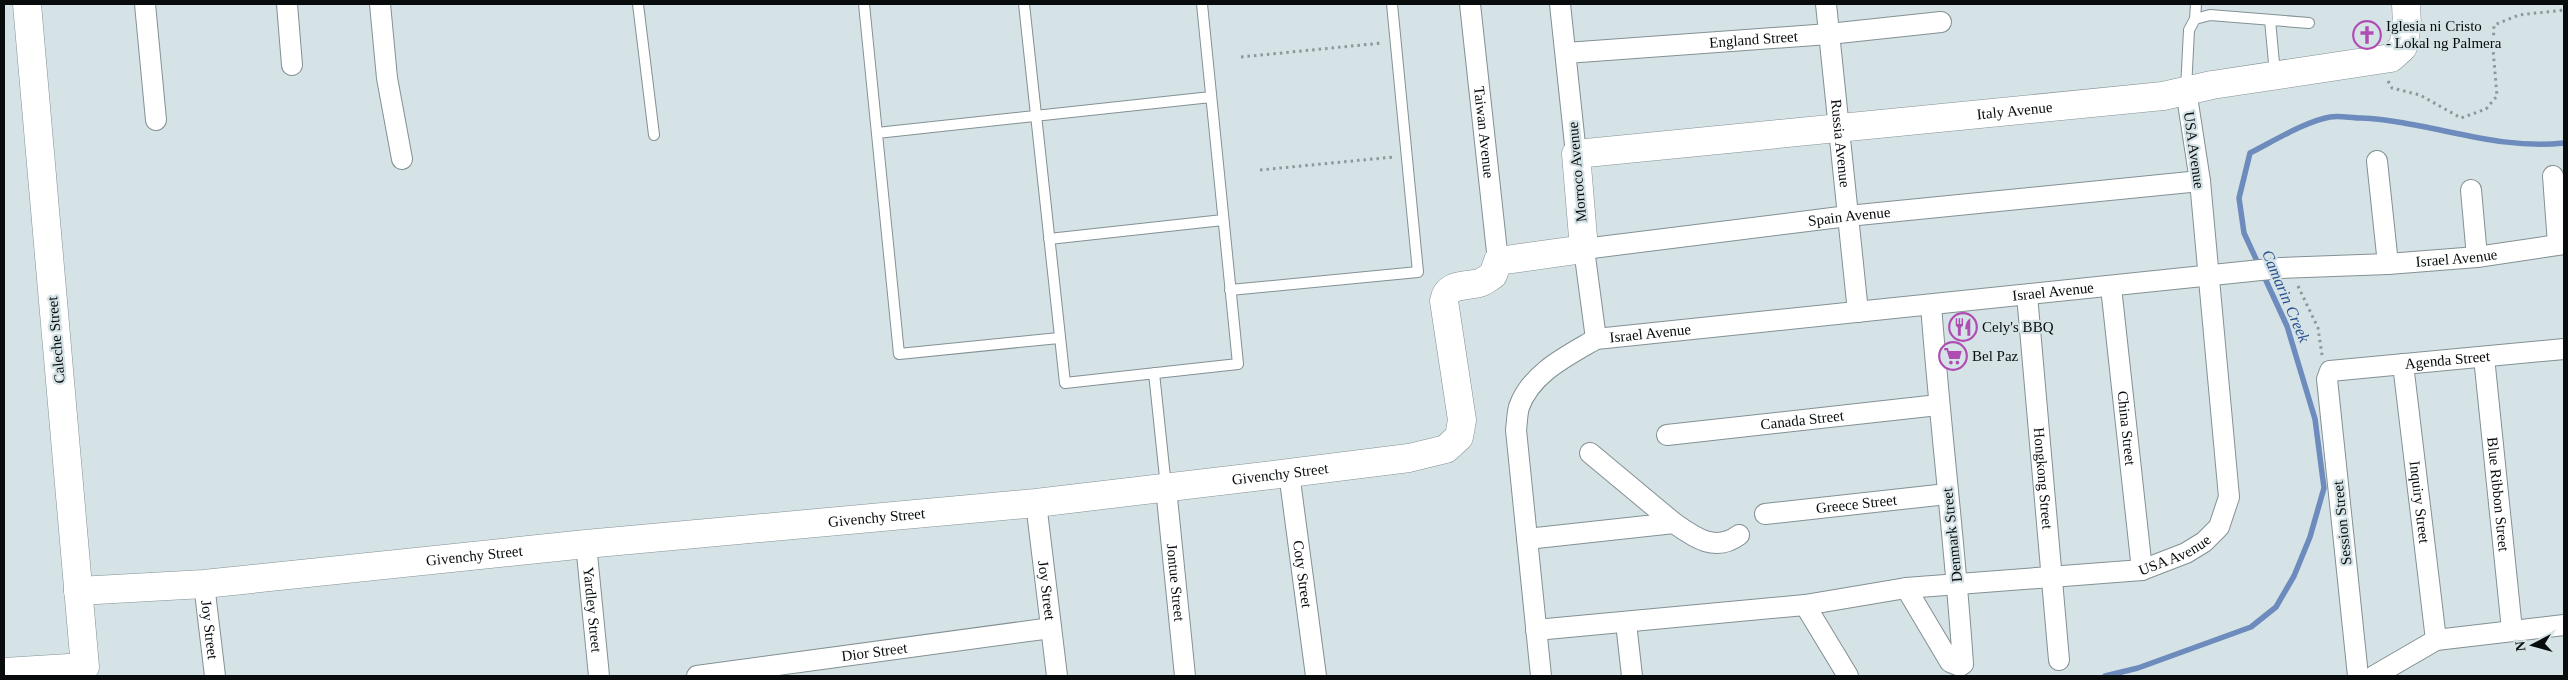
<svg xmlns="http://www.w3.org/2000/svg" width="2568" height="680" viewBox="0 0 2568 680" font-family="'Times New Roman',serif">
  <style>
    .lines { fill: none; stroke-linecap: round; stroke-linejoin: round }
    .stream { stroke: #6d8bbc; stroke-width: 5.5 }
    .lane-casing { stroke: #839094; stroke-width: 12 }
    .street-casing { stroke: #839094; stroke-width: 22 }
    .secondary-casing { stroke: #839094; stroke-width: 29 }
    .path { stroke: #8e989b; stroke-width: 3; stroke-dasharray: 2.5 4; stroke-linecap: butt }
    .lane { stroke: #fff; stroke-width: 10 }
    .street { stroke: #fff; stroke-width: 20 }
    .secondary { stroke: #fff; stroke-width: 28 }
    .labels { text-anchor: middle; dominant-baseline: central; stroke-width: 4.5; stroke-linejoin: round; paint-order: stroke }
    .poi-label { font-size: 15px; fill: #080c0d; stroke: #d5e3e7; text-anchor: start }
    .street-label { font-size: 15px; fill: #080c0d; stroke: #d5e3e7 }
    .water-label { font-size: 16px; font-style: italic; fill: #2b508f; stroke: #d5e3e7 }
  </style>
  <rect width="100%" height="100%" fill="#d5e3e7"/>
  <g class="lines">
    <path class="stream" d="M2105 676 2138 668 2251 627 2276 607 2294 576 2310 537 2324 488 2315 419 2287 326 2244 233 2239 198 2250 153C2272 142 2306 121 2330 117 2339 115 2351 118 2361 118 2428 121 2496 151 2564 143"/>
    <defs>
      <path id="lane" d="M638 4 654 135
        M864 4 899 354 1059 338
        M1024 4 1065 383 1238 364 1202 4
        M2195 19 2196 4
        M2270 20 2275 74
        M2186 89 2189 30 2195 19 2210 15 2309 23
        M877 133 1211 97
        M1049 239 1223 220
        M1230 290 1418 272 1392 4
        M1154 373 1166 487"/>
      <g id="street">
        <path d="M145 4 156 120"/>
        <path d="M287 4 292 65"/>
        <path d="M380 4 387 78 402 159"/>
        <path id="s1" d="M1470 4 1498 261"/>
        <path d="M1560 4 1576 154"/>
        <path id="s2" d="M1826 4 1858 312"/>
        <path id="s3" d="M1566 53 1829 34 1941 22"/>
        <path d="M2377 161 2388 264"/>
        <path d="M2553 176 2558 244"/>
        <path d="M2471 190 2477 257"/>
        <path id="s4" d="M2111 287 2142 570"/>
        <path id="s5" d="M2027 295 2059 660"/>
        <path id="s6" d="M1596 339 1584 249 1848 216 2200 181"/>
        <path id="s7" d="M2484 357 2512 630"/>
        <path id="s8" d="M2403 364 2436 640"/>
        <path id="s9" d="M1667 435 1938 405"/>
        <path id="s10" d="M1289 473 1316 676"/>
        <path id="s11" d="M1166 488 1185 676"/>
        <path id="s12" d="M1036 503 1057 676"/>
        <path id="s13" d="M1765 514 1947 494"/>
        <path d="M1674 523C1694 537 1715 553 1739 535"/>
        <path d="M1527 539 1674 523 1590 453"/>
        <path id="s14" d="M586 544 599 676"/>
        <path id="s15" d="M204 584 215 676"/>
        <path d="M1906 588 1950 662 1960 666 1963 664C1955 544 1940 425 1931 305"/>
        <path d="M1805 605 1848 676"/>
        <path d="M1626 623 1632 676"/>
        <path id="s16" d="M1536 630 1805 605 1906 588 2142 570 2186 553 2204 542 2219 527 2229 497 2200 181 2186 90"/>
        <path id="s17" d="M697 676 1051 628"/>
        <path id="s18" d="M1541 676 1516 430C1517 423 1517 414 1519 407 1531 373 1567 356 1596 339L2280 268 2388 264 2477 257 2564 244"/>
        <path id="s19" d="M2358 676 2327 379 2330 371 2564 349"/>
        <path d="M2374 676 2436 640 2564 625"/>
      </g>
      <g id="secondary">
        <path id="s20" d="M78 591 204 584 586 544 1036 503 1289 473 1409 458 1446 449 1459 437 1462 420 1444 301C1447 283 1464 287 1479 283 1484 282 1488 278 1493 275L1498 261 1584 249 1576 154 2163 96 2212 85 2391 58 2403 47 2407 25 2406 4"/>
        <path d="M4 672 85 667 27 4"/>
      </g>
    </defs>
    <use href="#lane" class="lane-casing"/>
    <use href="#street" class="street-casing"/>
    <use href="#secondary" class="secondary-casing"/>
    <path class="path" d="M1241 57 1382 43
      M2388 81 2392 88 2420 95 2461 118 2486 109 2497 96 2493 49 2494 25 2519 15 2564 10
      M1260 170 1394 157
      M2298 286 2318 328 2322 355"/>
    <use href="#lane" class="lane"/>
    <use href="#street" class="street"/>
    <use href="#secondary" class="secondary"/>
  </g>
  <defs>
    <symbol id="church-ring" viewBox="-11 -11 22 22"><circle r="9.5" fill="#d5e3e7" stroke="#b04db3" stroke-width="1.5"/><path d="M-1.2-6h2.4v3.5h3.3v2.4h-3.3V6h-2.4V-.1h-3.3v-2.4h3.3Z" fill="#b04db3"/></symbol>
    <symbol id="restaurant-ring" viewBox="-11 -11 22 22"><circle r="9.5" fill="#d5e3e7" stroke="#b04db3" stroke-width="1.5"/><path d="M-5-6h1v4h1v-4h1v4h1v-4h1v5L-1.5 .5V6h-2V.5L-5-1ZM5-6V6H3V1.5H1.5Q1.5-4 5-6Z" fill="#b04db3"/></symbol>
    <symbol id="supermarket-ring" viewBox="-11 -11 22 22"><circle r="9.5" fill="#d5e3e7" stroke="#b04db3" stroke-width="1.5"/><path d="M-6-5.5h2.5l.6 2H6L4.5 2H-2.5L-4.4-4H-6ZM-1.5 3.2a1.3 1.3 0 1 0 .1 0ZM3 3.2a1.3 1.3 0 1 0 .1 0Z" fill="#b04db3"/></symbol>
  </defs>
  <g fill-rule="evenodd">
    <use href="#church-ring" x="2351" y="19" width="32" height="32"/>
    <use href="#restaurant-ring" x="1947" y="311" width="32" height="32"/>
    <use href="#supermarket-ring" x="1937" y="340" width="32" height="32"/>
  </g>
  <g class="labels">
    <g class="poi-label">
      <text x="2386" y="26">Iglesia ni Cristo<tspan x="2386" dy="17">- Lokal ng Palmera</tspan></text>
      <text x="1982" y="327">Cely's BBQ</text>
      <text x="1972" y="356">Bel Paz</text>
    </g>
    <g class="street-label">
      <text stroke="none"><textPath href="#s3" startOffset="188">England Street</textPath></text>
      <text stroke="none"><textPath href="#s20" startOffset="2228">Italy Avenue</textPath></text>
      <text stroke="none"><textPath href="#s1" startOffset="129">Taiwan Avenue</textPath></text>
      <text stroke="none"><textPath href="#s2" startOffset="140">Russia Avenue</textPath></text>
      <text transform="translate(2194 150) rotate(82)">USA Avenue</text>
      <text transform="translate(1577 172) rotate(-95)">Morroco Avenue</text>
      <text stroke="none"><textPath href="#s6" startOffset="358">Spain Avenue</textPath></text>
      <text stroke="none"><textPath href="#s18" startOffset="1240">Israel Avenue</textPath></text>
      <text stroke="none"><textPath href="#s18" startOffset="835">Israel Avenue</textPath></text>
      <text stroke="none"><textPath href="#s18" startOffset="430">Israel Avenue</textPath></text>
      <text transform="translate(56 340) rotate(-95)">Caleche Street</text>
      <text stroke="none"><textPath href="#s19" startOffset="425">Agenda Street</textPath></text>
      <text stroke="none"><textPath href="#s9" startOffset="136">Canada Street</textPath></text>
      <text stroke="none"><textPath href="#s4" startOffset="142">China Street</textPath></text>
      <text stroke="none"><textPath href="#s20" startOffset="1208">Givenchy Street</textPath></text>
      <text stroke="none"><textPath href="#s5" startOffset="184">Hongkong Street</textPath></text>
      <text stroke="none"><textPath href="#s7" startOffset="138">Blue Ribbon Street</textPath></text>
      <text stroke="none"><textPath href="#s8" startOffset="139">Inquiry Street</textPath></text>
      <text stroke="none"><textPath href="#s13" startOffset="92">Greece Street</textPath></text>
      <text stroke="none"><textPath href="#s20" startOffset="802">Givenchy Street</textPath></text>
      <text transform="translate(2342 523) rotate(-96)">Session Street</text>
      <text transform="translate(1952 535) rotate(-96)">Denmark Street</text>
      <text stroke="none"><textPath href="#s16" startOffset="645">USA Avenue</textPath></text>
      <text stroke="none"><textPath href="#s20" startOffset="398">Givenchy Street</textPath></text>
      <text stroke="none"><textPath href="#s10" startOffset="102">Coty Street</textPath></text>
      <text stroke="none"><textPath href="#s11" startOffset="95">Jontue Street</textPath></text>
      <text stroke="none"><textPath href="#s12" startOffset="88">Joy Street</textPath></text>
      <text stroke="none"><textPath href="#s14" startOffset="66">Yardley Street</textPath></text>
      <text stroke="none"><textPath href="#s15" startOffset="46">Joy Street</textPath></text>
      <text stroke="none"><textPath href="#s17" startOffset="179">Dior Street</textPath></text>
    </g>
    <g class="water-label">
      <text transform="translate(2286 296) rotate(67)">Camarin Creek</text>
    </g>
  </g>
  <rect width="2568" height="680" fill="none" stroke="#080c0d" stroke-width="10"/>
  <g transform="translate(2533 645) rotate(264)" stroke="#d5e3e7" stroke-width="4" paint-order="stroke">
  <path d="M0-4L9 19L0 12L-9 19Z" fill="#080c0d"/>
  <text y="-8" font-size="14" font-weight="bold" text-anchor="middle" fill="#080c0d">N</text>
  </g>
</svg>
